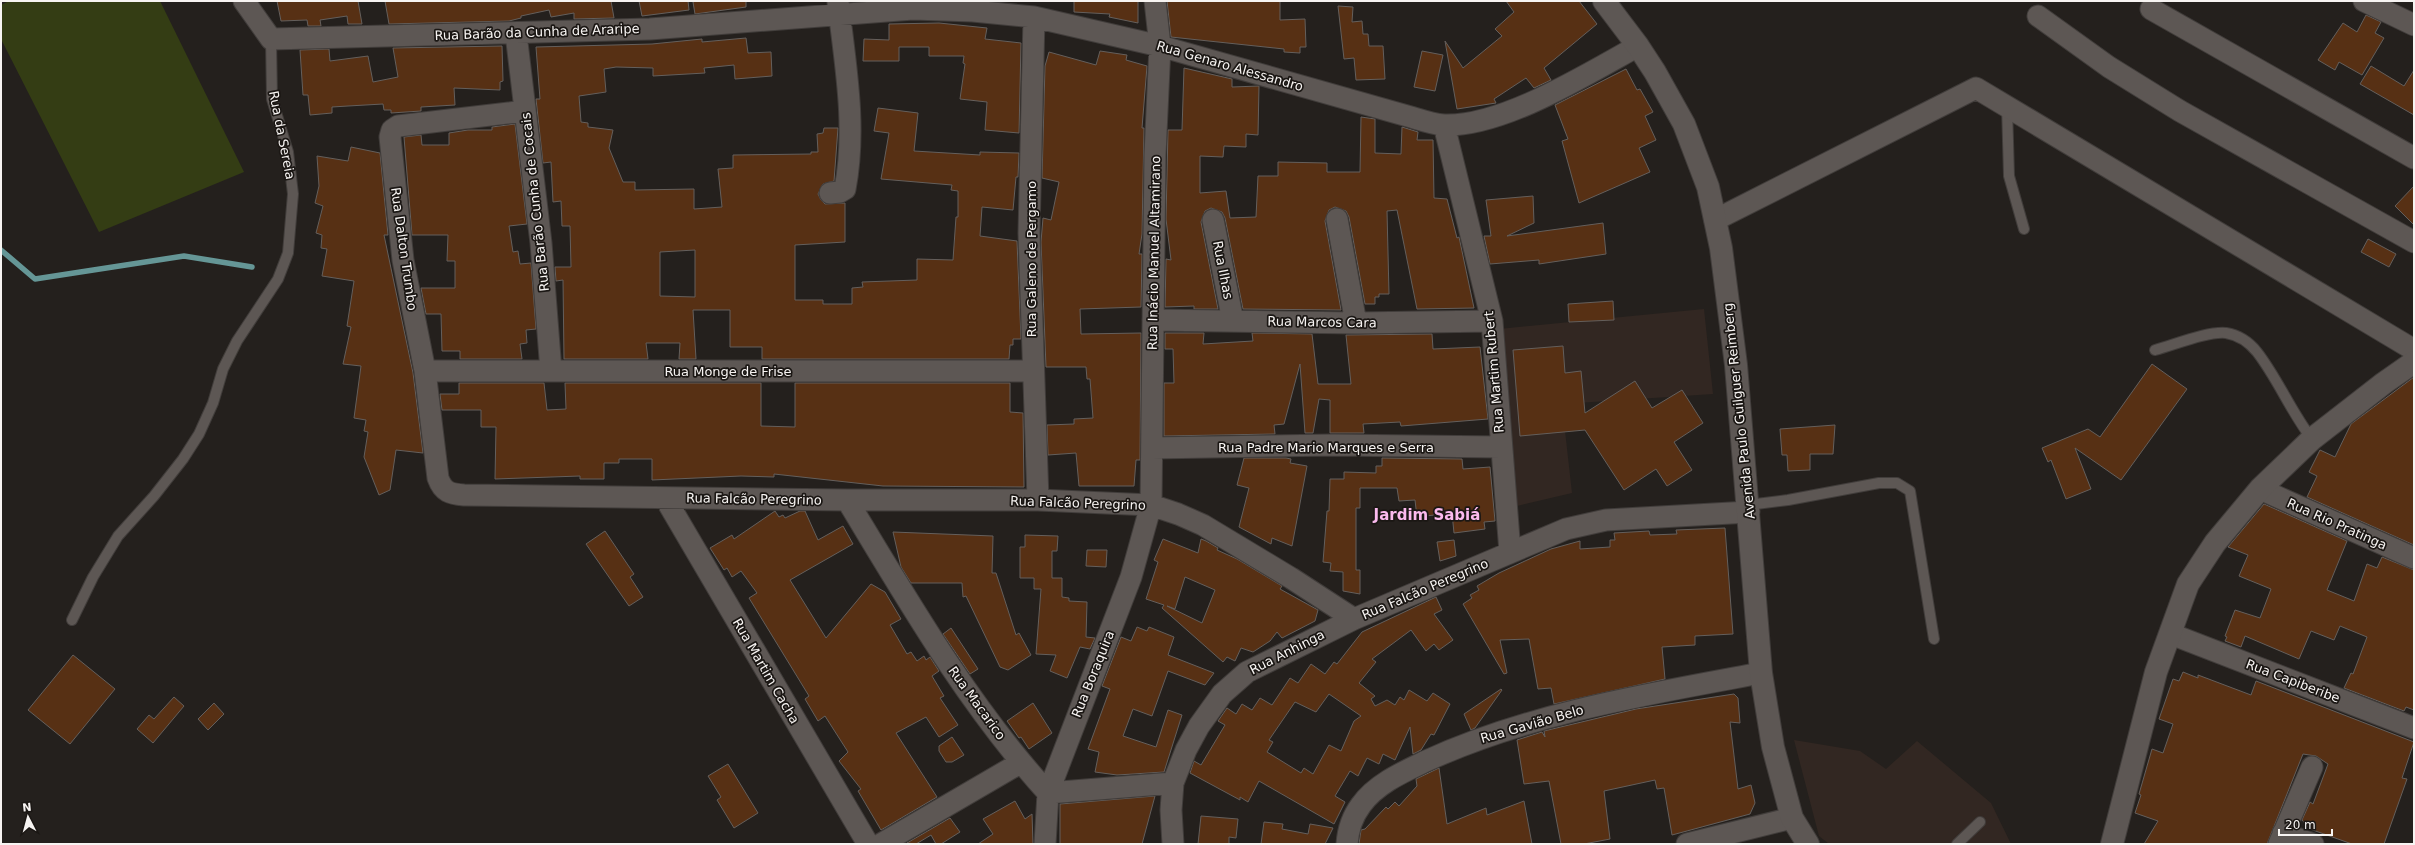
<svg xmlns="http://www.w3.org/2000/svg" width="2415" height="845" viewBox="0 0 2415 845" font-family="'DejaVu Sans',sans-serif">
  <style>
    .built { fill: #322722 }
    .green { fill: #343d14 }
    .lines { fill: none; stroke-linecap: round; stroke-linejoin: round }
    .stream { stroke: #659696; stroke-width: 5.5 }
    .building { fill: #573014; stroke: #645f5c; fill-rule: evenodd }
    .service-casing { stroke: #413d3b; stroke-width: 12 }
    .minor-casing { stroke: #413d3b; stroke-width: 23 }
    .secondary-casing { stroke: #413d3b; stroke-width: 24 }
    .service { stroke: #5d5754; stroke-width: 10 }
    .minor { stroke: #5d5754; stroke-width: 21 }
    .secondary { stroke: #5d5754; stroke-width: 22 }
    .labels { text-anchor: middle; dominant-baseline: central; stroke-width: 3.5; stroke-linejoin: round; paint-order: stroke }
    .street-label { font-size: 13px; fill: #f7f4f2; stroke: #1b1714 }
    .quarter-label { font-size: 15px; font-weight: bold; fill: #fbbaee; stroke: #1b1714 }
  </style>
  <rect width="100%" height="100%" fill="#24201d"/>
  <path class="built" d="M1704 309 1713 394 1562 404 1572 493 1517 506 1499 329Z
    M1794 740 1860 751 1886 769 1917 741 1991 803 2011 844H1829L1819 836Z"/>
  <path class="green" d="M9 1H160L244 172 99 232 1 39V5Z"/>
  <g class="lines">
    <path class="stream" d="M1 250 35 279 184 256 252 267"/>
  </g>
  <path class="building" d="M277 1H358L362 24H348L347 16 320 20 321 26H308L307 20 281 21Z
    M385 1H611L614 18 574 19V13L551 17 549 10 521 16V18L509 21 389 24Z
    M639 1H688L689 10 642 16Z
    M695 1H746V7L695 14 693 2Z
    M1074 1H1138V23L1109 17 1110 14 1074 12Z
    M1167 1H1280V20L1305 19 1306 47H1300V53L1284 52V49L1171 37Z
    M1506 1H1579L1597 24 1544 68 1551 80 1534 88 1526 78 1494 99 1496 103 1457 109 1445 41 1463 68 1502 36 1495 29 1514 12Z
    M1338 6 1353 7 1352 22 1362 21 1363 34H1368L1369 46H1383L1385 79 1356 80 1354 58 1344 59Z
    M2366 15 2381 22 2375 33 2384 38 2362 75 2339 62 2335 70 2318 60 2343 23 2357 32Z
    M939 23 987 28 985 39 1021 43 1019 133 985 130 987 102 960 99 965 64 963 63 964 56H929V47H899V61H863L864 39 889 40V24Z
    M746 38 748 53 771 52 772 76 735 79 734 65 704 68 705 73 653 76V68L616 67 604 69 606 92 579 96 581 122 588 123V127L613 130 609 148 623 182H635V190L694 189V209L722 207 718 169 733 168V155L811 154V152H818L817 134 823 133 824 128H838L834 181 823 184 818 194 821 200 825 204 845 203V242L795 245V300H823V304H852V288L863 287 862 282 917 280V259L953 260 956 217H958V191L951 190 952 185 881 179 889 133 874 131 878 108 918 113 914 151 980 155V152L1019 153 1018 177H1016L1013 210 982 207 980 236 1017 241 1021 339H1013V345H1010L1009 359H762V347H730V310H693L696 359H679L680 343H646L648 359H564L563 280 556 281 555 267H571L570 226H562L561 201 553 202 551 162 543 163 536 99H540L536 47 652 44 702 39V42ZM695 250V297L660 296V252Z
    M502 46 503 81 500 82V90L454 88 455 105 421 107V111L391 113V110H384L383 104 348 106 332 107V113L310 115 308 95H303L300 50 329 49 330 61 368 56 373 82 398 77 393 48Z
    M1100 51 1127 55 1126 60 1147 66 1142 128H1144L1142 234 1139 254H1142L1141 307 1080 309 1081 334 1141 333 1140 460H1136L1134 486H1079L1076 453 1048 455 1047 425 1074 424V419L1093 418 1090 379H1087L1086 367H1046L1041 242 1043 218 1051 220 1059 182 1042 178 1045 66 1049 52 1096 65Z
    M1422 51 1443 55 1435 91 1414 87Z
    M2371 66 2404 86 2414 70V115L2360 84Z
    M1184 68 1232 79V87L1259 86 1258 135 1246 134V147L1224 146 1223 157 1200 156V193L1226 191 1230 218 1256 217 1258 176H1278V162L1327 163V172H1360L1361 117 1375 119V153L1401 154 1402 127 1418 132 1417 140H1433L1434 198 1447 199 1457 238 1459 237 1474 308 1417 309 1397 210 1387 211 1389 294H1379V297H1375V304H1365L1349 217 1346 211 1335 207 1329 210 1325 221 1341 310 1243 309 1225 218 1222 212 1211 208 1205 211 1201 222 1218 309H1194V306L1165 307 1166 259 1171 260 1166 219 1168 130H1182Z
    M1626 69 1637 90 1640 89 1653 112 1645 116 1656 140 1639 148 1650 172 1579 203 1562 141 1568 139 1555 105Z
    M515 124 527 224 509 226 513 252 518 251 520 264 531 263 536 329 526 330 527 343 520 344 522 359H460V351H442L441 314H426L421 288H455V261H447L448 235H412L404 137 421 135 422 145H449V133L468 130H492V127Z
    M351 147 380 153 388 235H384L413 373 423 453 396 450 390 490 379 495 364 457 368 432 364 431 366 420 354 418 361 366 343 364 351 327 347 326 354 281 322 276 327 249 321 248 322 235 316 233 323 206 315 203 319 186 317 156 348 161Z
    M2414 186V225L2395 206Z
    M1533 196 1534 223 1507 236 1603 223 1606 254 1539 264V260L1490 264 1484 236H1491L1486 200Z
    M2368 239 2396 254 2389 267 2361 252Z
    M1613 301 1614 320 1569 322 1568 304Z
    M1165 333H1204L1203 344 1253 341 1252 333 1312 334 1318 384H1351L1346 335 1432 334 1433 349 1480 347 1488 419 1401 426 1400 422 1363 424 1364 433H1330V400L1319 399 1313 433H1305L1300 364 1284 424 1274 425 1275 434 1164 436V383H1174L1173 349H1165Z
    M1563 346 1565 373 1581 371 1585 413 1635 381 1652 408 1682 390 1703 423 1674 442 1692 470 1667 486 1656 469 1624 490 1585 430 1520 436 1513 350Z
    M2152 364 2187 389 2121 480 2075 448 2091 489 2066 499 2051 460 2048 462 2042 448 2088 429 2100 437Z
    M2414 377V545L2307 497 2317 476 2309 472 2320 450 2335 457 2351 424Z
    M459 383H544L547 410 566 409 565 383H761V426L795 427V383H1010V412L1023 413 1024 487 883 486 774 474V477L741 476 652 480V459H619V463H604V479H580V476L495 479 496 427H481V410H442L440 394H459Z
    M1835 425 1833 454H1810V470L1788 471 1787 455H1782L1780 429Z
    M1244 458H1286L1291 459 1290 463 1307 466 1292 546 1272 538 1271 544 1239 527 1249 488 1237 485Z
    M1382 458 1462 459 1463 469 1490 467 1495 521 1484 522 1485 529 1454 533 1452 513 1417 517 1415 500 1399 501 1397 488H1360V508H1356V570H1360V594L1343 591V572L1330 571 1331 563 1323 562 1327 511H1329L1330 479H1344V472L1376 473V466H1382Z
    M2264 504 2347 541 2327 590 2354 601 2367 564 2377 568 2382 557 2414 570V710L2406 707 2404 711 2344 688 2351 673 2353 674 2367 637 2340 626 2334 640 2311 631 2299 659 2245 636 2241 647 2225 641 2227 637 2225 636 2235 610 2260 618 2271 589 2239 576 2248 555 2228 547Z
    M775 511 779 517 783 515 785 518 800 511H805L818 540 843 526 853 544 790 580 826 638 871 584 885 592 901 619 890 625 907 654 911 652 917 661 924 656 926 660 930 657 939 671 932 676 944 696 940 698 958 725 939 737 926 717 896 733 937 797 881 830 858 791 861 789 839 761 848 752 825 716 818 721 805 699 809 696 749 598 757 593 741 571 732 577 727 568 724 570 710 548 732 535 734 539Z
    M1725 528 1733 634 1695 636V645L1662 647 1665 679 1554 704 1551 688 1538 689 1529 639 1500 640 1507 673 1504 674 1463 604 1472 598 1470 595 1479 590 1477 586 1499 573 1551 549 1580 541V549L1610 547V540H1615L1614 533 1649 531 1650 535 1677 534 1676 530Z
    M605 531 634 574 630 577 643 597 629 606 586 544Z
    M893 532 993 536 992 573H996L1016 635 1019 633 1031 655 1008 670 1000 667 966 596 963 597 962 583H911L901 567Z
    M1025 535 1058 536 1057 551H1052V578H1062V597L1069 598V601L1087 602 1086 637 1095 638 1090 649 1080 647 1067 678 1050 671 1056 655 1036 654 1041 589H1034V578H1020V547H1025Z
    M1163 539 1198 553 1201 539 1206 541 1218 548 1217 550 1237 559 1282 586 1280 589 1318 610 1315 621 1282 638 1277 632 1270 641 1253 652 1241 648 1235 661 1227 657 1223 662 1162 608 1164 605 1146 599 1158 562 1154 560ZM1185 577 1215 590 1202 623 1167 606 1175 609Z
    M1454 540 1456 556 1440 561 1437 542Z
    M1087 550H1107L1106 567 1086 566Z
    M1436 597 1442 610 1434 614 1453 640 1439 650 1434 644 1426 651 1411 630 1372 659 1376 662 1359 683 1375 696 1371 699 1375 706 1387 700 1395 705 1400 697 1404 700 1409 690 1427 701 1433 693 1450 704 1434 735 1431 734 1421 750 1413 754 1410 727 1395 760 1383 754 1379 764 1367 758 1358 776 1350 771 1335 796 1345 802 1334 824 1259 781 1248 802 1240 797V800L1190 773 1194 761 1201 765 1225 725 1218 721 1227 708 1236 714 1242 704 1252 710 1260 698 1272 705 1290 678 1298 683 1311 664 1325 674 1334 662 1337 664 1362 632ZM1329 694 1361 716 1354 721 1341 751 1329 745 1313 774 1304 768 1301 773 1267 752 1273 742 1269 740 1295 702 1316 712Z
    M1137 627 1147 631 1149 627 1174 637 1168 655 1214 673 1205 685 1168 671 1152 716 1133 709 1123 736 1156 747 1168 710 1182 715 1164 772 1117 775 1095 772 1099 752 1088 749 1110 689 1102 686 1121 637 1131 641Z
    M951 628 978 669 970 674 943 634Z
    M73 655 115 689 70 744 28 710Z
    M2183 672 2198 678V675L2251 695 2256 681 2414 742 2402 778 2407 779 2384 844H2352L2310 829 2302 820 2310 802 2313 804 2328 764 2316 756 2303 754 2267 844H2144L2158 821 2135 813 2141 795 2139 794 2152 749 2163 753 2173 724 2159 719 2173 679 2179 681Z
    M1501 689 1502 690 1475 728 1471 730 1464 714Z
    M1734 694 1738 698 1740 723 1730 722 1738 789 1751 785 1755 803 1750 814 1672 835 1664 788 1657 789 1655 780 1604 791 1610 839 1584 844H1561L1549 781 1524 784 1517 740 1542 732 1545 737 1544 731 1636 709Z
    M174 697 184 706 153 743 137 729 149 715 154 719Z
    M214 703 224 714 208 730 198 719Z
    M1033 703 1052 733 1029 749 1021 737 1019 738 1007 721Z
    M952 737 964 755 952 762H946L939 751V746Z
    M728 764 758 813 734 828 717 800 721 797 708 776Z
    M1439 768 1447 824 1486 808 1487 815 1524 801 1532 844H1359L1361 830 1365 829 1386 807 1388 809 1395 802 1399 806 1417 786 1416 779Z
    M1155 796 1142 844H1060V804Z
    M1015 801 1025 819 1032 814 1033 844H978L993 834 983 819Z
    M1201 816 1238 819 1236 838 1229 837V844H1198Z
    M950 818 960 832 941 844H936L931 835 916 844 907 843Z
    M1264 822 1283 824 1282 829 1308 834 1310 824 1333 828 1325 844H1261Z"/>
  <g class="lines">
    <defs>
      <path id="service" d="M2007 106 2009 176 2024 229
        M2155 350C2174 345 2208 331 2226 333 2238 335 2249 342 2257 352 2278 379 2291 412 2312 439
        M1748 505 1788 500 1879 483H1897L1910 491 1934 639
        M72 620 93 577 118 536 154 496 183 459 199 434 213 403 223 369 237 341 278 279 288 253 293 194 288 152 272 99 271 39
        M1957 844 1980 822"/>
      <path id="minor" d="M244 1 271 39 650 29 913 9 973 11 1034 17 1160 46 1411 117C1421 120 1433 124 1444 125 1503 127 1587 74 1638 46
        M2364 1 2414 25
        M2151 9 2414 158
        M2038 16 2109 67 2180 111 2414 242
        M1034 17 1029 233 1038 500
        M516 34 541 243 551 371
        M525 111 398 126 392 130 390 137 403 260 425 371 438 478C443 492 450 494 464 495L847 500H1038L1151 505 1178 514 1203 525 1291 578 1354 619
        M1444 125 1492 321 1510 552
        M830 193 840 192 845 189C857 127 845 63 838 2
        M1337 219 1356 323
        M1213 220 1233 321
        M1715 220 1976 88 2414 350
        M1153 320 1356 323 1492 321
        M425 371H1032
        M1152 448 1333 445 1501 447
        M2260 489 2414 558
        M665 498 868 844
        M847 500C908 601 968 705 1048 793L1173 783
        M2171 634 2414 728
        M2283 833 2313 844
        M881 844 1020 763
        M1045 844 1048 793 1131 577 1151 505 1155 155 1160 46 1155 1
        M1173 844 1171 810 1173 783 1186 750 1199 726 1222 694 1247 672 1354 619 1566 529 1606 520 1749 512
        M1347 844C1348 829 1352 817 1361 805 1376 784 1403 772 1426 761 1531 713 1648 694 1761 673
        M1687 844 1792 818
        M2279 844 2312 767"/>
      <path id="secondary" d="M1604 1 1638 46 1655 72 1684 124 1708 187 1721 248 1736 365 1761 673 1773 747 1792 818 1808 844
        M2112 844 2156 672 2188 584 2215 543 2260 489 2312 439 2384 383 2414 362"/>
    </defs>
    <use href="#service" class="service-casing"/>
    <use href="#minor" class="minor-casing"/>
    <use href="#secondary" class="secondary-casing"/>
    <use href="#service" class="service"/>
    <use href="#minor" class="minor"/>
    <use href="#secondary" class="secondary"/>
  </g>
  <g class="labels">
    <g class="street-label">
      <text transform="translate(537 32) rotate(-2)">Rua Barão da Cunha de Araripe</text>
      <text transform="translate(1230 66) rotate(16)">Rua Genaro Alessandro</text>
      <text transform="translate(282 135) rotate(79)">Rua da Sereia</text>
      <text transform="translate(535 202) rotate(-96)">Rua Barão Cunha de Cocais</text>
      <text transform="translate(404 249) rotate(82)">Rua Dalton Trumbo</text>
      <text transform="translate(1154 253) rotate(-89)">Rua Inácio Manuel Altamirano</text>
      <text transform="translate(1031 259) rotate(-90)">Rua Galeno de Pergamo</text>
      <text transform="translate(1223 270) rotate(79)">Rua Ilhas</text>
      <text transform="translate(1322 322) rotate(1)">Rua Marcos Cara</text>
      <text x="728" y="371">Rua Monge de Frise</text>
      <text transform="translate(1494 372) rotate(-95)">Rua Martim Rubert</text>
      <text transform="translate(1739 411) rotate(-96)">Avenida Paulo Guilguer Reimberg</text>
      <text x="1326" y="447">Rua Padre Mario Marques e Serra</text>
      <text transform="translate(754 499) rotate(1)">Rua Falcão Peregrino</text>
      <text transform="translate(1078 503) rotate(2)">Rua Falcão Peregrino</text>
      <text transform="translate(2337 524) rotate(24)">Rua Rio Pratinga</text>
      <text transform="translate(1425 589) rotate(-23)">Rua Falcão Peregrino</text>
      <text transform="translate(1287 652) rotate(-27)">Rua Anhinga</text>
      <text transform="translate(766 671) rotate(60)">Rua Martim Cacha</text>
      <text transform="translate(1093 674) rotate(-68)">Rua Boraquira</text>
      <text transform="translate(2293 681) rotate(21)">Rua Capiberibe</text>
      <text transform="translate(977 703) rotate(54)">Rua Macarico</text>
      <text transform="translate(1532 724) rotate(-16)">Rua Gavião Belo</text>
    </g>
    <g class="quarter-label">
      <text x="1427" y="515">Jardim Sabiá</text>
    </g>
  </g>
  <rect width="2415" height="845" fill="none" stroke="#f7f4f2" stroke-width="4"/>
  <g transform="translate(28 817) rotate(354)" stroke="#1b1714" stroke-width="3" paint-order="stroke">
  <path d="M0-3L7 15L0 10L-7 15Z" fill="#f7f4f2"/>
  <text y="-6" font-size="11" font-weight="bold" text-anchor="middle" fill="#f7f4f2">N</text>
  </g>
  <path d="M2279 829v6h53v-6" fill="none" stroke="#f7f4f2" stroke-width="2"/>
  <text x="2285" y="829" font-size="12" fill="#f7f4f2" stroke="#1b1714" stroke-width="3" paint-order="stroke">20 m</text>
</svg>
